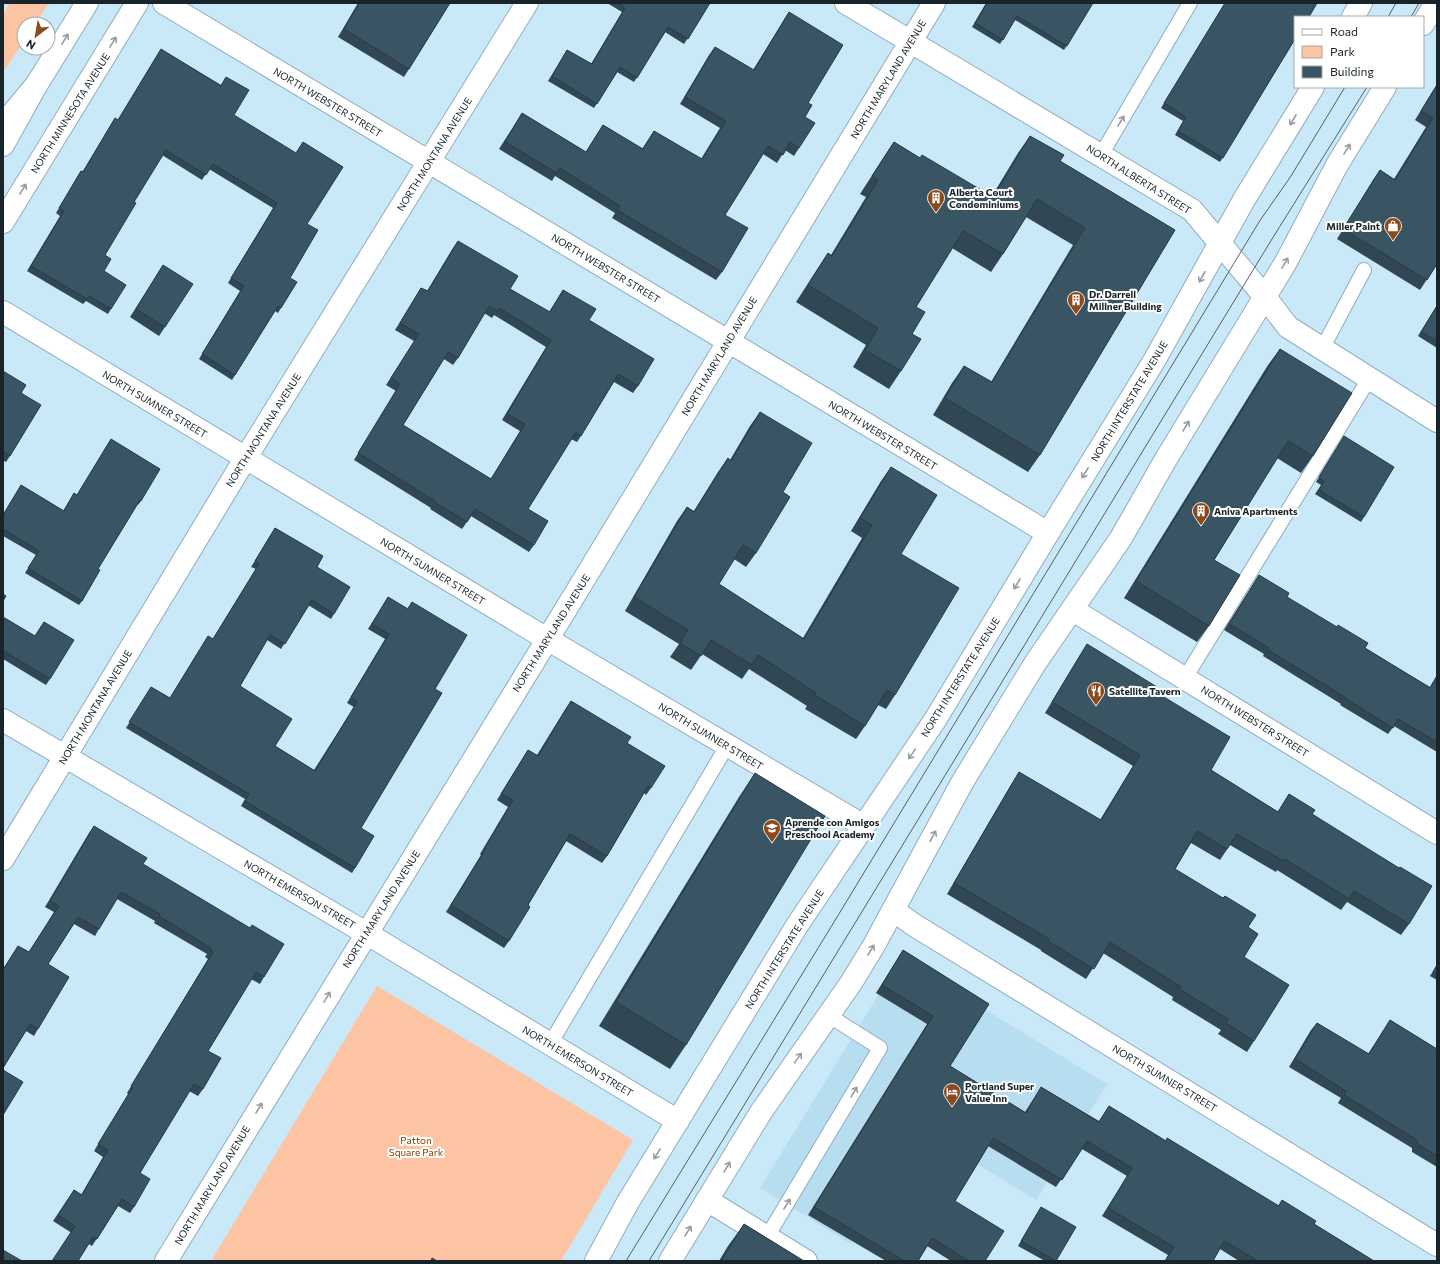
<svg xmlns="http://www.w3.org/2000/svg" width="1440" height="1264" viewBox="0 0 1440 1264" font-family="Commissioner,sans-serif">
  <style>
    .built { fill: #b7ddf1 }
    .green { fill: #fdc4a4 }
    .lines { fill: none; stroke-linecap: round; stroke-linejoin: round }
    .service-casing { stroke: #90adbc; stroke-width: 16 }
    .minor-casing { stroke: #90adbc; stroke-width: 24 }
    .tertiary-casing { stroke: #90adbc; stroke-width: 24 }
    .secondary-casing { stroke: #90adbc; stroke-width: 24 }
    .motorway-casing { stroke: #90adbc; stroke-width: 24 }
    .service { stroke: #fff; stroke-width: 14 }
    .minor { stroke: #fff; stroke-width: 22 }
    .tertiary { stroke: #fff; stroke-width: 22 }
    .secondary { stroke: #fff; stroke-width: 22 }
    .motorway { stroke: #fff; stroke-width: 22 }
    .tram { stroke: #51636c; stroke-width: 1 }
    .wall { fill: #314854; fill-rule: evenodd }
    .building { fill: #395462; stroke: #283b45; fill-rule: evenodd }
    .oneway { stroke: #979c9f }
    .labels { text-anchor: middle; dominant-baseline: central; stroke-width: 4; stroke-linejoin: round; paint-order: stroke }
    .street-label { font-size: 10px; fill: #18242a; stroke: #fff }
    .poi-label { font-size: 10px; font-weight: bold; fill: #18242a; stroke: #fff; text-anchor: start }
    .park-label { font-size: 10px; fill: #853d01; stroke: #fff }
  </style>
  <rect width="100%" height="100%" fill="#c9e8f8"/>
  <path class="built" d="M901 958 1107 1084 1036 1200 921 1130 851 1244 760 1188Z"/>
  <path class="green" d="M10 3H49L35 24H24V41L3 72V15Z
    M377 986 633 1140 561 1261H211Z"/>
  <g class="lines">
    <defs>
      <path id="service" d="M1101 155 1190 3
        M1322 349 1364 270
        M1185 678 1369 379
        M550 1044 727 746
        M767 1237 880 1048 828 1015"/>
      <path id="minor" d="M164 3 1048 533
        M3 222 137 3
        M1265 297 1288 327 1437 421
        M3 312 547 639 864 826
        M1073 610 1437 833
        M3 720 366 933 678 1121
        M3 859 245 459 527 3
        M893 910 914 925 1437 1245
        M707 1200 806 1261
        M166 1261 566 609 934 3"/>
      <path id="tertiary" d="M846 3 1192 210 1265 297
        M1353 17 1361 3
        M1423 24 1436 3
        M596 1261 628 1202 798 924 935 720 1048 533 1154 361 1245 198 1313 87
        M670 1261 761 1112 851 983 873 947 963 781 1036 662 1121 538 1166 459 1286 262 1337 165 1385 87"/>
      <path id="secondary" d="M3 145 37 84 87 3"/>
      <path id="motorway" d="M3 125 37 84"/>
    </defs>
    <use href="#service" class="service-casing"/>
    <use href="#minor" class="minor-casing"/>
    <use href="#tertiary" class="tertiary-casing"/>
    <use href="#secondary" class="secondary-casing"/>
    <use href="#motorway" class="motorway-casing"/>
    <use href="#service" class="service"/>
    <use href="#minor" class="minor"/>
    <use href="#tertiary" class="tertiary"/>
    <use href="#secondary" class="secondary"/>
    <use href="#motorway" class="motorway"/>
    <path class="tram" d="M1388 17 1396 3
      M1411 17 1419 3
      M626 1261 831 927 1259 222 1291 176 1345 87
      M649 1261 1272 239 1367 87"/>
  </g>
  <path class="wall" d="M358 3H450L409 69 404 77 338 37Z
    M607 3H710L684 44 665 32 634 82 617 72 594 108 548 81 567 50 591 64 622 12Z
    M986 3H1093L1064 50 1015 20 1000 44 972 27Z
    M1225 3H1317L1220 162 1175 135 1183 121 1161 108Z
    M789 12 808 103 799 148 794 156 785 150 777 163 763 154 725 215 722 272 716 280 612 218 615 213 555 176 552 181 499 149 522 113 586 152 603 125 642 149 654 131 701 159 720 128 680 104 709 55 715 47 753 70 784 20Z
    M161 49 221 85 226 77 234 115 307 224 290 278 281 308 278 313 275 311 232 380 199 359 240 291 228 283 273 208 209 169 202 180 162 155 134 202 105 255 104 271 111 309 108 314 86 301 83 304 27 271 60 216 56 213 78 176 81 171H83L115 118 118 120Z
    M1437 84V264L1420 290 1337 239 1373 180 1380 170 1394 179 1426 127 1415 120Z
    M1030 136 1060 161 1175 230 1040 455 1028 472 933 415 952 383 964 366 991 382 1073 245 1026 217 1003 254 991 272 952 248 916 307 912 334 901 371 889 389 853 367 866 345 796 302 816 271 828 253 831 255 866 197 860 194 882 160 894 142 920 158 992 196 1018 153Z
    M458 241 510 289 549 312 563 290 589 320 638 386 633 393 614 382 581 436 577 442 571 439 528 509 534 545 529 552 471 516 462 529 430 509 431 508 354 460 396 391 386 385 414 341 395 330 421 288 427 291 453 248ZM484 313 492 318 494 315 546 347 502 420 520 431 491 479 403 425 444 359 453 365 458 358Z
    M163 265 165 327 159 336 130 317Z
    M1437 305V348L1418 336Z
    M1280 349 1313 456 1301 473 1277 458 1214 560 1209 626 1197 642 1124 598 1268 365Z
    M3 371 21 393 10 456 6 462 3 460Z
    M760 412 783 492 756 553 746 567 734 559 719 584 803 638 862 538 851 531 881 481 891 467 901 554 895 695 886 709 878 705 865 726 856 739 805 709 807 706 749 669 742 679 702 654 691 670 670 657 679 644 625 611 677 521 687 507 694 511 718 472 728 458 730 460 750 426Z
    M1344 436 1364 517 1361 522 1315 494 1321 485 1316 482Z
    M111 439 141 501 138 505 137 504 98 569 82 601 79 605 25 573 36 555 3 536V515L21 485 63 511 74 493 77 495Z
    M275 528 317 567 334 614 331 619 308 605 281 649 267 640 240 686 275 746 314 770 354 707 347 703 385 639 368 629 388 597 407 609 412 602 435 689 361 828 355 868 352 873 241 806 245 799 126 728 151 687 170 698 208 636 213 639 256 569 251 567Z
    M1259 575 1287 597 1365 648 1430 687 1437 675V752L1394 726 1388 734 1340 705 1341 704 1263 656 1264 654 1224 630Z
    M3 617 35 636 44 622 50 679 46 685 3 659Z
    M1087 644 1154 691 1211 770 1278 812 1289 794 1312 814 1409 924 1401 935 1347 902 1341 910 1277 870 1276 872 1230 845 1220 860 1191 843 1175 869 1248 927 1244 957 1254 1041 1247 1052 1218 1034 1221 1030 1172 1000 1173 997 1103 953 1086 979 1041 951V950L947 894 1012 783 1019 772 1100 820 1133 766 1045 713 1080 655Z
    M571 701 627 743 651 788 646 795 644 793 607 856 602 863 566 841 528 905 509 941 504 948 446 912 481 855 480 854 508 807 497 800 528 750 537 755 566 708Z
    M755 773 686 1045 670 1069 599 1026 739 797Z
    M94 826 143 864 264 977 260 984 251 979 208 1051 203 1089 198 1096 189 1091 140 1173 134 1207 130 1213 118 1206 92 1246 53 1221 74 1190 81 1195 103 1157 94 1151 128 1094 127 1093 208 959 205 957 207 954 154 923 155 921 117 899 99 929 95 936 74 924 48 964 38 1029 34 1036 26 1031 3 1068V969L18 946 29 952 54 912 45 907 89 833Z
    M903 950 989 1004 950 1066 1025 1112 1041 1087 1099 1121 1109 1106 1166 1141 1278 1206 1282 1200 1314 1224 1374 1261H1239L1220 1249 1213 1261H1165L1168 1255 1102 1216 1127 1176 1082 1149 1056 1187 988 1146 955 1201 985 1261H951L927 1246 918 1261H886L808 1215 927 1024 876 993Z
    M1437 965V980L1430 976Z
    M1390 1020 1437 1049V1167L1412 1152V1148L1338 1103 1341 1098 1289 1067 1311 1030 1317 1023 1368 1054Z
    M1041 1207 1056 1261H1045L1018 1246Z
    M744 1224 804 1261H719L728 1246Z"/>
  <path class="building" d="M359 3H450L409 69 344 29Z
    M618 3H710L688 39 668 27 637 78 620 67 597 104 552 76 567 50 592 64 625 8Z
    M987 3H1093L1067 46 1017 16 1003 40 975 23Z
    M1225 3H1317L1309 17H1295V39L1223 158 1178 131 1186 117 1164 103Z
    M789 12 843 45 808 103 812 105 805 117 815 123 799 148 790 142 783 155 768 146 725 215 748 228 722 272 617 210 620 206 560 168 557 173 505 142 522 113 586 152 603 125 643 149 654 131 702 159 726 121 685 97 715 47 754 70Z
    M161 49 221 86 226 77 249 90 234 115 296 153 303 142 343 167 307 224 318 230 290 278 297 282 281 308 278 306 235 375 202 354 244 286 231 278 277 203 213 164 206 175 166 150 134 202 136 203 105 255 111 259 104 271 126 285 111 309 89 296 87 299 31 266 64 211 59 208 81 171 83 172 115 118 118 120Z
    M1437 85V264L1427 280 1343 229 1380 170 1395 180 1433 118 1421 111Z
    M1030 136 1064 155 1060 161 1175 230 1040 455 945 398 964 366 992 382 1085 228 1037 199 1003 254 963 231 916 307 925 312 912 334 921 339 901 371 865 350 878 328 808 285 828 253 832 256 878 180 872 176 894 142 920 158 922 155 993 197Z
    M458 241 518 276 510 289 550 312 563 290 596 309 589 320 654 359 638 386 618 374 581 436 576 432 528 509 548 521 534 545 475 509 467 522 434 502 435 501 358 453 400 384 391 378 419 334 400 323 421 288 428 291ZM489 306 497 311 499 308 551 340 507 414 525 424 491 479 403 425 448 352 458 358Z
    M163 265 193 284 165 327 136 309Z
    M1437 306V341L1421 332Z
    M1280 349 1352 393 1313 456 1288 441 1214 560 1240 575 1209 626 1136 581Z
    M3 371 26 385 21 393 41 405 10 456 3 451Z
    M760 412 812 443 783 492 790 497 756 553 743 545 719 584 804 639 872 525 860 518 891 467 937 495 901 554 959 588 895 695 887 690 865 726 815 695 816 693 758 655 752 665 711 640 701 656 680 643 688 630 634 597 687 507 694 512 728 458 731 461Z
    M1344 436 1394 467 1364 517 1319 490 1324 481 1319 477Z
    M111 439 160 469 141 501 140 500 98 569 100 570 82 601 28 568 39 551 3 529V515L21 485 64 511 74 493 77 495Z
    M275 528 323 556 317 567 350 587 334 614 312 600 285 644 270 635 240 686 292 719 275 746 315 771 357 702 351 697 389 634 372 624 388 597 408 609 412 602 467 635 435 689 442 693 361 828 374 836 355 868 245 801 249 794 129 722 151 687 170 698 208 636 213 639 259 564 255 561Z
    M1259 575 1289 593 1287 597 1337 627 1338 625 1368 643 1365 648 1430 688 1437 676V742L1398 719 1393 728 1345 698V697L1268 650 1269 648 1229 624Z
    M3 594 6 596 3 601Z
    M3 617 35 636 44 622 74 640 50 679 4 651 3 652Z
    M1087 644 1157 687 1154 691 1230 737 1211 770 1278 812 1289 794 1315 810 1312 814 1399 868 1400 867 1432 886 1409 924 1354 891 1349 899 1285 859 1283 861 1237 834 1227 849 1197 831 1175 869 1223 898 1225 896 1256 915 1248 927 1258 934 1244 957 1289 985 1254 1041 1226 1023 1228 1019 1179 989 1181 987 1110 942 1094 969 1048 941 1049 939 954 883 1019 772 1101 820 1140 755 1052 702Z
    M571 701 631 737 627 743 665 766 651 788 648 786 607 856 570 834 528 905 530 907 509 941 451 905 486 848H485L513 800 501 794 528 750 538 756Z
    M755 773 825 816 686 1045 616 1002Z
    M94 826 147 858 143 864 250 928 252 925 284 944 264 977 256 972 208 1051 221 1058 203 1089 194 1084 140 1173 150 1179 134 1207 122 1199 97 1239 93 1237 78 1261H52L75 1226 58 1215 74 1190 82 1195 108 1150 98 1144 133 1087 131 1086 213 952 210 950 211 948 159 916 160 914 121 892 99 929 78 917 48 964 69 977 38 1029 30 1024 3 1068V970L18 946 29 952 59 906 50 901Z
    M903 950 989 1004 950 1066 1026 1113 1041 1087 1099 1122 1109 1106 1166 1141 1167 1138 1279 1206 1282 1200 1316 1221 1314 1224 1374 1261H1258L1224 1241 1213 1261H1165L1174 1247 1108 1208 1132 1168 1087 1141 1062 1180 993 1138 955 1201 1004 1231 985 1261H969L932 1238 918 1261H904L814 1207 933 1016 882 985Z
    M1437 965V974L1433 972Z
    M1390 1020 1437 1049V1156L1418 1144 1417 1140 1344 1095 1346 1091 1295 1059 1317 1023 1369 1054Z
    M3 1070 23 1082 3 1115Z
    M1041 1207 1076 1227 1056 1261 1021 1241Z
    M744 1224 804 1261H721Z
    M3 1250 22 1261H3Z
    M432 1258 437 1261H431Z"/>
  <defs><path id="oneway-shaft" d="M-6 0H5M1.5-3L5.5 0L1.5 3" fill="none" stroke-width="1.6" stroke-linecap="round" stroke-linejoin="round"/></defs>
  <g class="oneway">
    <use href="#oneway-shaft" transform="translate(65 39) rotate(-58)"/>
    <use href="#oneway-shaft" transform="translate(113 42) rotate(-58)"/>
    <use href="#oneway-shaft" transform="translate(1293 120) rotate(121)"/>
    <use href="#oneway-shaft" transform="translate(1121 121) rotate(-59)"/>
    <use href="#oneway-shaft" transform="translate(1347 149) rotate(-59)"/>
    <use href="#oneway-shaft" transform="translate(23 189) rotate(-58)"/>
    <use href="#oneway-shaft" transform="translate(1285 263) rotate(-60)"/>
    <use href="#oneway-shaft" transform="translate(1202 277) rotate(119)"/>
    <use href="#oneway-shaft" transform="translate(1186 426) rotate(-59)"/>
    <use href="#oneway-shaft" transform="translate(1085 473) rotate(122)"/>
    <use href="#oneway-shaft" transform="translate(1017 584) rotate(121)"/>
    <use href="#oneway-shaft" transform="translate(912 754) rotate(124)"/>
    <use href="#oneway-shaft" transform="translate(933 836) rotate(-62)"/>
    <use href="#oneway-shaft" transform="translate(871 950) rotate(-59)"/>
    <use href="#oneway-shaft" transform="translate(327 997) rotate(-59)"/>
    <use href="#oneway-shaft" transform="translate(798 1058) rotate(-55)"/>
    <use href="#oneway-shaft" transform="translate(854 1092) rotate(-59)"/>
    <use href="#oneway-shaft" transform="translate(259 1108) rotate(-59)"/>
    <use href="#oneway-shaft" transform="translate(657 1154) rotate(121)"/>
    <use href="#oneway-shaft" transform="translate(727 1167) rotate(-59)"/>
    <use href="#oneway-shaft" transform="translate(787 1204) rotate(-59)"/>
    <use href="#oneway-shaft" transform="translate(688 1231) rotate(-59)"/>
  </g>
  <defs>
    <symbol id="building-pin" viewBox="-11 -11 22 30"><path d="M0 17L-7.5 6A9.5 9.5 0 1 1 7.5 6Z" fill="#8d491c" stroke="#fff"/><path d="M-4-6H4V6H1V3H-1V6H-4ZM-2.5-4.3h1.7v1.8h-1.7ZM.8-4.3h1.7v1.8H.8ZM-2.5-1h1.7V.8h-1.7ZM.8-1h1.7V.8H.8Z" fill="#fff"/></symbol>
    <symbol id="shop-pin" viewBox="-11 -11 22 30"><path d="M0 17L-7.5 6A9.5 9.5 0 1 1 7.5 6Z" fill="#8d491c" stroke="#fff"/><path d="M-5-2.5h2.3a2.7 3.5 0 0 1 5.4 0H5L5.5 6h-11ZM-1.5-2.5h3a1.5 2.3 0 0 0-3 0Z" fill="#fff"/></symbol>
    <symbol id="restaurant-pin" viewBox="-11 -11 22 30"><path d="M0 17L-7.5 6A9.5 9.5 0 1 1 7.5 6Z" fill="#8d491c" stroke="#fff"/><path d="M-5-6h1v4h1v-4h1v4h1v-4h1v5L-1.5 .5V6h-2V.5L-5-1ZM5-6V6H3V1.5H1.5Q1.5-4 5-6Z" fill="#fff"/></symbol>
    <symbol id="school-pin" viewBox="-11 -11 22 30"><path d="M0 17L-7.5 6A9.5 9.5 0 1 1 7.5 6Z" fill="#8d491c" stroke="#fff"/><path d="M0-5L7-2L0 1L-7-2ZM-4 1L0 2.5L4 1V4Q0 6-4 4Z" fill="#fff"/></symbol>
    <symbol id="hotel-pin" viewBox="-11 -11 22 30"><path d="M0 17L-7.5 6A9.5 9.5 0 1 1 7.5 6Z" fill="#8d491c" stroke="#fff"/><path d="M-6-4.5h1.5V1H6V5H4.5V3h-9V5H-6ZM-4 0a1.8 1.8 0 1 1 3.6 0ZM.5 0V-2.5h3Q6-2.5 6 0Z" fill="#fff"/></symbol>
  </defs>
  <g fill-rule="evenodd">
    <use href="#building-pin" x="926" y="188" width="20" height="27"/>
    <use href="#shop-pin" x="1383" y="216" width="20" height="27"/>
    <use href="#building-pin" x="1066" y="290" width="20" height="27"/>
    <use href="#building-pin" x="1191" y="501" width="20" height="27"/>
    <use href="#restaurant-pin" x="1086" y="681" width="20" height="27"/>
    <use href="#school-pin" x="762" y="818" width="20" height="27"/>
    <use href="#hotel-pin" x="942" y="1082" width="20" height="27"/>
  </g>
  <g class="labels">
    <g class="street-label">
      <text transform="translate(888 79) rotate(-59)">NORTH MARYLAND AVENUE</text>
      <text transform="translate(328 102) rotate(31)">NORTH WEBSTER STREET</text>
      <text transform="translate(70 113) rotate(-58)">NORTH MINNESOTA AVENUE</text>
      <text transform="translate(434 154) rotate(-58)">NORTH MONTANA AVENUE</text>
      <text transform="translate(1139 179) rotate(32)">NORTH ALBERTA STREET</text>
      <text transform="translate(606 268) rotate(31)">NORTH WEBSTER STREET</text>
      <text transform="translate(719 356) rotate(-59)">NORTH MARYLAND AVENUE</text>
      <text transform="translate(1129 401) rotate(-59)">NORTH INTERSTATE AVENUE</text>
      <text transform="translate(155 404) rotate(31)">NORTH SUMNER STREET</text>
      <text transform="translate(263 430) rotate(-58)">NORTH MONTANA AVENUE</text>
      <text transform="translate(883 435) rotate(31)">NORTH WEBSTER STREET</text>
      <text transform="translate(433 571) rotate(31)">NORTH SUMNER STREET</text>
      <text transform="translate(551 633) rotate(-58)">NORTH MARYLAND AVENUE</text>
      <text transform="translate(960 677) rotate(-58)">NORTH INTERSTATE AVENUE</text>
      <text transform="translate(95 707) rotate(-59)">NORTH MONTANA AVENUE</text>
      <text transform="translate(1255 721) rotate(32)">NORTH WEBSTER STREET</text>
      <text transform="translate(711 736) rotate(31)">NORTH SUMNER STREET</text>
      <text transform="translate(300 894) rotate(30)">NORTH EMERSON STREET</text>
      <text transform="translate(381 909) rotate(-58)">NORTH MARYLAND AVENUE</text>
      <text transform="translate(784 949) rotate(-58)">NORTH INTERSTATE AVENUE</text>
      <text transform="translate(578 1061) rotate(31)">NORTH EMERSON STREET</text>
      <text transform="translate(1165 1078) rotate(31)">NORTH SUMNER STREET</text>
      <text transform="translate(212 1185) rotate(-59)">NORTH MARYLAND AVENUE</text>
    </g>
    <g class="poi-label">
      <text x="949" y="192">Alberta Court<tspan x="949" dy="12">Condominiums</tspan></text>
      <text x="1380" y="226" text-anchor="end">Miller Paint</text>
      <text x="1089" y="294">Dr. Darrell<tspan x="1089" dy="12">Millner Building</tspan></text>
      <text x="1214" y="511">Aniva Apartments</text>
      <text x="1109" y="691">Satellite Tavern</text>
      <text x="785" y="822">Aprende con Amigos<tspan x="785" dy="12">Preschool Academy</tspan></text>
      <text x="965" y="1086">Portland Super<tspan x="965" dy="12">Value Inn</tspan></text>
    </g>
    <g class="park-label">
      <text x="416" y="1140">Patton<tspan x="416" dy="12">Square Park</tspan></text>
    </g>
  </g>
  <rect width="1440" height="1264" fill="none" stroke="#18242a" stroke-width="8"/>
  <rect x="1294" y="16" width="130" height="72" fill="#ffffff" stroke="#a3a7aa"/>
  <rect x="1302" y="29" width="20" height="6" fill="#ffffff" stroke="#a3a7aa"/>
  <text x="1330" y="36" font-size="12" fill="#18242a">Road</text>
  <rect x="1302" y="46" width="20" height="12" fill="#fdc4a4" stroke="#a3a7aa"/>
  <text x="1330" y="56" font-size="12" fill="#18242a">Park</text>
  <rect x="1302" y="66" width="20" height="12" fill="#395462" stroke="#a3a7aa"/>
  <text x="1330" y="76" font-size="12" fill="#18242a">Building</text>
  <g transform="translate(36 36) rotate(211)"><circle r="19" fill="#ffffff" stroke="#a3a7aa"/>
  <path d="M0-3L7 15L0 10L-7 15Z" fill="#8d491c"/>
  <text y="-6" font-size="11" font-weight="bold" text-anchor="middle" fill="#18242a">N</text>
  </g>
</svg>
